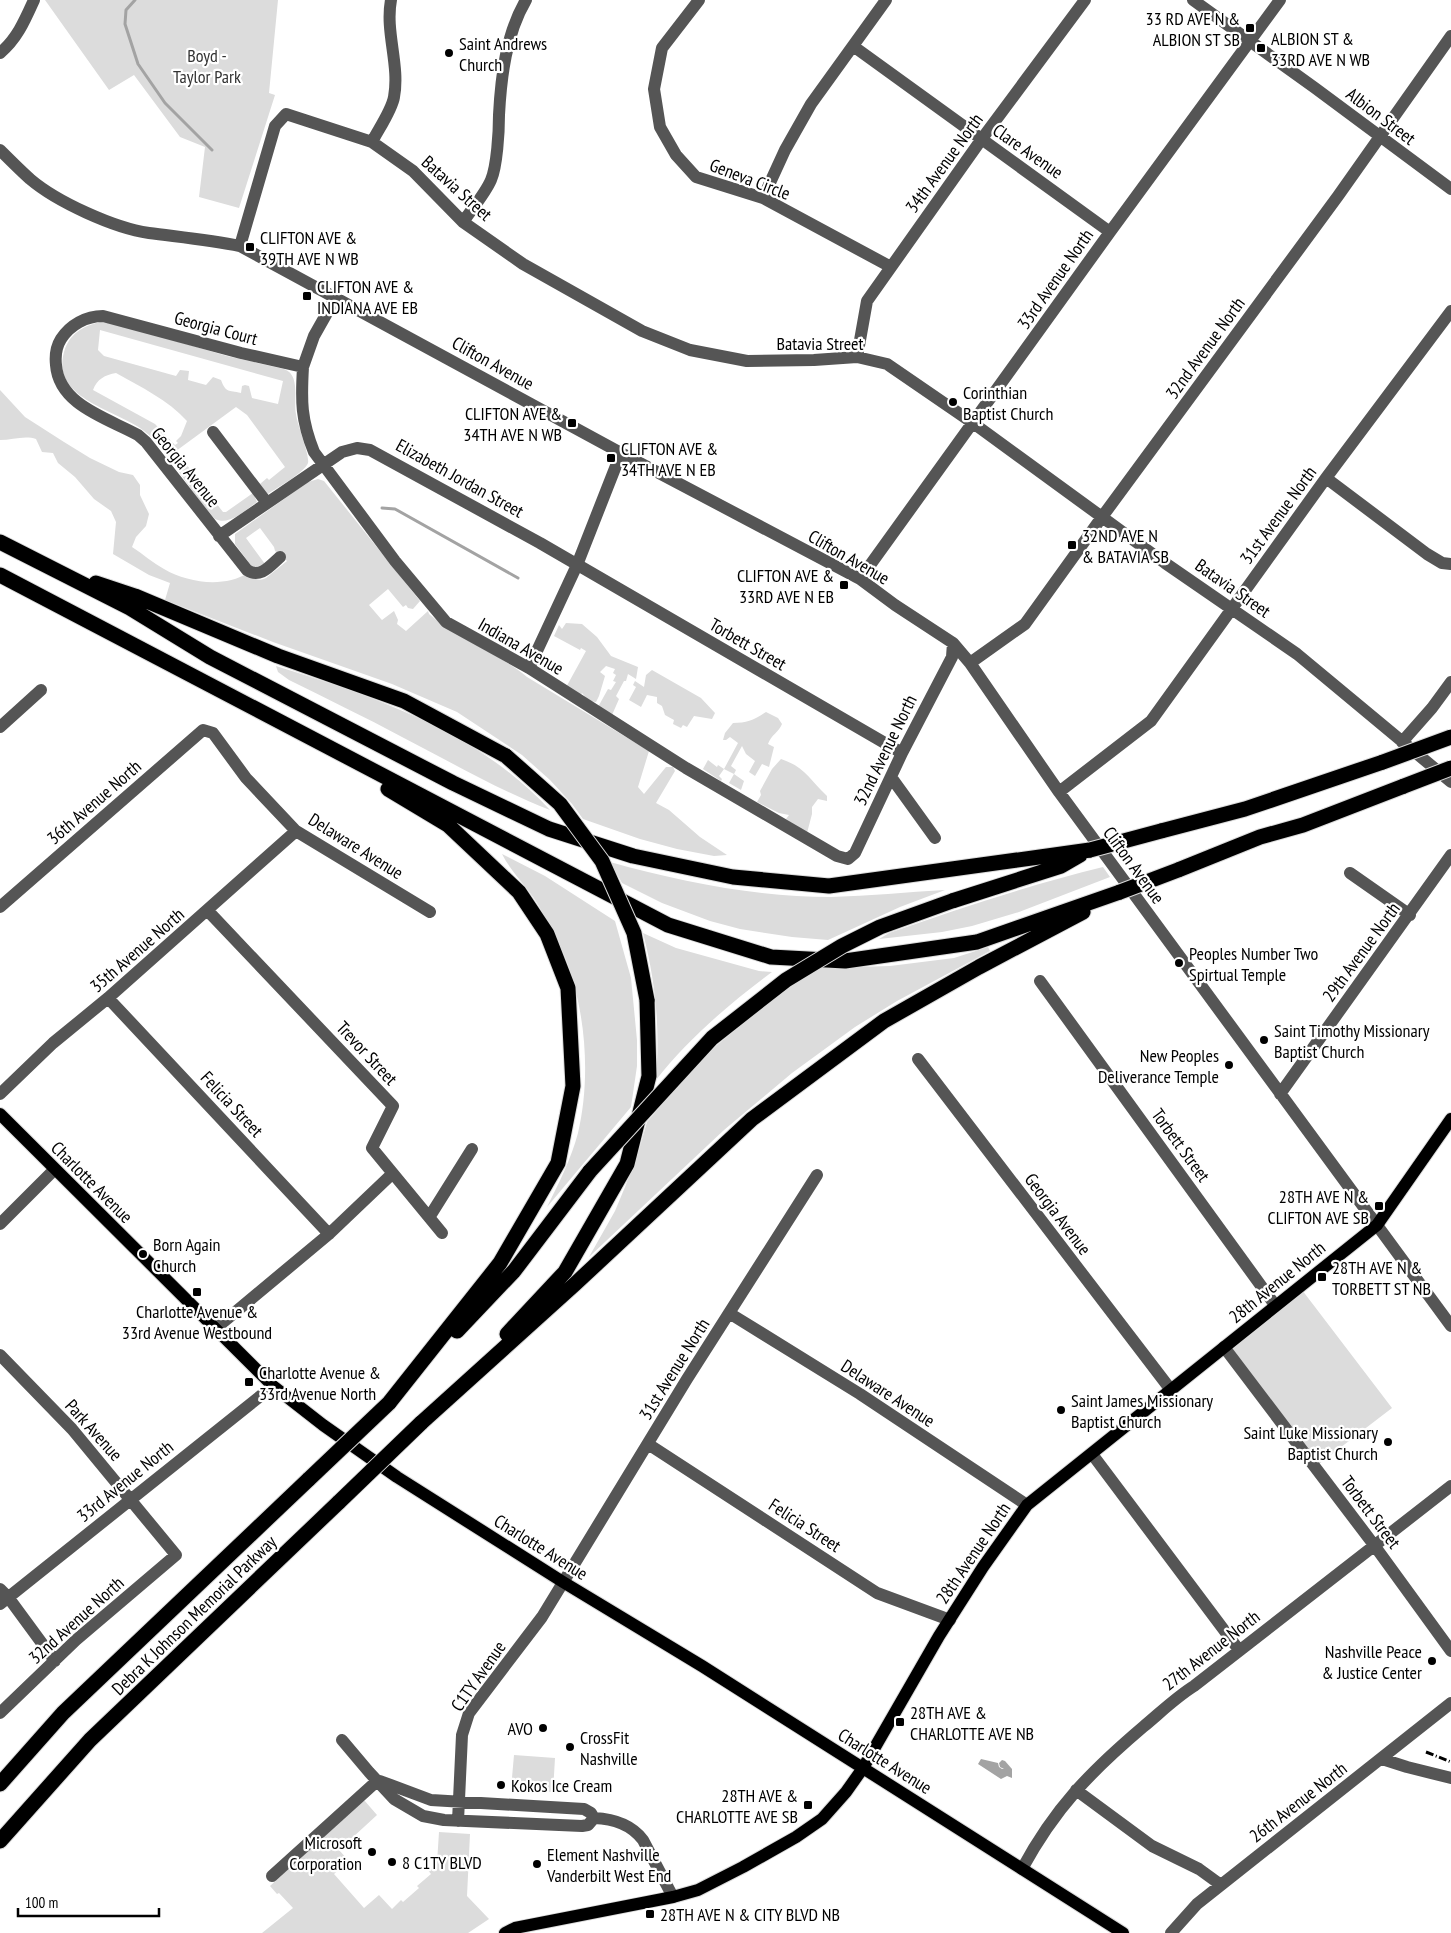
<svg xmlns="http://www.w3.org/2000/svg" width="1451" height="1933" viewBox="0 0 1451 1933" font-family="'PT Sans Narrow',sans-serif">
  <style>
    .green { fill: #dcdcdc; fill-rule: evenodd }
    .water { fill: #a3a3a3 }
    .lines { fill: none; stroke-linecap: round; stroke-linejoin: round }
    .stream { stroke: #a3a3a3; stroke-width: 3 }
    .major-casing { stroke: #dbdbdb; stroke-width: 14 }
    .highway-casing { stroke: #dbdbdb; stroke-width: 17 }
    .minor { stroke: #555; stroke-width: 12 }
    .major { stroke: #000; stroke-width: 12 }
    .highway { stroke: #000; stroke-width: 15 }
    .rail { stroke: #000; stroke-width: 3; stroke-dasharray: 8 2.5 1 2.5; stroke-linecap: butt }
    .highway-bridge-casing { stroke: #dbdbdb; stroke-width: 17; stroke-linecap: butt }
    .highway-bridge { stroke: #000; stroke-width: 15 }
    .poi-dot { fill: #000; stroke: #fff; stroke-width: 2 }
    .labels { text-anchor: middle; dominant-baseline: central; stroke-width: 4.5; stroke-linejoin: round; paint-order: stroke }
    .poi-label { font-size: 18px; fill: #000; stroke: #fff; text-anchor: start }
    .park-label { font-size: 18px; fill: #333; stroke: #fff }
    .street-label { font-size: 18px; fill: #000; stroke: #fff }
  </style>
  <rect width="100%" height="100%" fill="#fff"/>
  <path class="green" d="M45 0H278L269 93 275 95 239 208 199 197 205 147 180 137 134 75 109 90Z
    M100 322 114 323 227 356 284 369C301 375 293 400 296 414 297 424 310 456 308 463 304 473 278 487 268 494L265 492 260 484 267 478 269 480 285 467 247 415 236 407 176 451 223 512H226L253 493 257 502C245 510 230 526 215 519 191 493 174 460 149 435 124 410 50 402 64 352 69 334 83 326 100 322ZM100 330 283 381 278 404 252 398 249 386 245 385 242 386 241 393C228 390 226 393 221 380L213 377 206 385 188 380 189 371 180 370 176 376 104 356 98 350ZM116 373C141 387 168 400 187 421L181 436 176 441 178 443 175 445 155 424 93 390C97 379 105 375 116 373Z
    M0 390 25 417 64 442 90 458 119 472 133 475 140 485V495L149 514 146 526 136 537 132 547C143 554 153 563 164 569 188 583 224 588 248 573 254 578 258 582 266 578L287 561 282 556 275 551 274 547 260 528 246 538 265 564 253 568 235 544V534L308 482 318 479 324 481 420 601 413 609 408 608 406 605 403 607 388 589 369 605 381 619 382 620 394 611 398 620 397 624 406 631 428 611 429 614C458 640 497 652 527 677L649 751 638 787 644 794 666 767H673L675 771 656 803 669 810 700 837 727 855 714 856 677 849 640 839 583 819 572 804 550 780 522 755 457 712 392 684 273 642 165 600 170 583 149 575 113 554 116 522 111 511 94 499 75 477 58 463 53 453 42 452 36 439C25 435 12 440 0 440Z
    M566 623 582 624 597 637 611 656 638 667 636 679 628 674 626 681H624L616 696 619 699 612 715 598 707 608 689 611 690 616 682 613 681 616 675 613 673 615 669 606 666 600 672 605 676 599 696 596 702 589 701 582 693 578 700 564 691 586 651 581 648 580 650 554 636 559 625 562 629Z
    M276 666C374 696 478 732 550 810 498 790 451 762 402 737 365 717 327 699 289 680L278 672Z
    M652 670 701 698 715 713 712 719 694 716 687 727 683 725 681 728 673 724 674 720 665 715 662 706 657 703V697L647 695 641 707 629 700 636 687 633 685 635 681 644 687 646 675Z
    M766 712 778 718 782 724C779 732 771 735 768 744L774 747 769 767 762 764 755 776 749 772 755 761 746 754 742 746 731 766 736 770 734 774 744 781 741 790 729 783 734 774 724 769 719 776 722 779 721 781 703 769 708 760 717 767 718 765 724 769 738 743 730 737 726 740H723L725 733 733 723C747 723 754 720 766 712Z
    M781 759C805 767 809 779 827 796V801L818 799 812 807V814L807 833 786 819 789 815 779 813 757 802 761 795 760 791 772 769Z
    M502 854 545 876 615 921 631 978 637 1040V1066L631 1107 547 1207C559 1183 571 1159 578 1133 591 1078 586 1011 565 957 558 941 549 925 541 910 531 890 512 874 502 854Z
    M610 862C682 882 756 897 831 897 869 896 907 892 945 890L900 907 828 940 792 937 740 929 710 921 662 903 622 883Z
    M1103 867 1110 877 1019 912 972 926 942 932 879 939 889 933C960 908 1030 885 1103 867Z
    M643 933 676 948 759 971 772 972C729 1004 689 1038 656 1080 660 1027 656 984 643 933Z
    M988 947 990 951 897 1001 855 1027 792 1073 724 1130 589 1257 615 1211 625 1187 639 1150 647 1122 683 1080 716 1046 775 997 819 968 890 966 954 958Z
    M1299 1286 1392 1408 1315 1467 1224 1347Z
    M514 1755 555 1758 553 1792 511 1789Z
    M364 1800 377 1815 339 1850 349 1861 334 1874 364 1908 379 1895 392 1909 401 1900 403 1902 419 1888 417 1886 431 1874 427 1869 435 1868V1863H437L439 1832 470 1834 467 1896 489 1919 468 1933H262L293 1908 279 1893 277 1894 270 1886Z"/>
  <path class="water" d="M981 1759 998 1763 999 1767 1002 1769H1004L1000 1767 999 1763 1002 1760 1005 1761 1012 1769V1778L1007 1776 1001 1779 978 1764Z"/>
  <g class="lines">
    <path class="stream" d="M135 0 126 10 125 24 138 64 165 103 212 150
      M382 508 395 509 518 578"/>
    <defs>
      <path id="major" d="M0 1114 273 1386 323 1425 397 1477 563 1582 702 1666 1123 1933
        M505 1933 515 1928 673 1897 698 1890 743 1867 796 1837 822 1819 846 1792 863 1768 939 1636 983 1567 1027 1505 1377 1225 1451 1119"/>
      <path id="highway" d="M0 542 130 608 210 657 453 783 549 829 633 856 733 877 829 886 1090 850
        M0 575 668 925 771 957 845 961 977 942 1120 892
        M96 583 135 596 278 656 404 701 506 756
        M388 789 448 825 519 892 547 934 568 988 573 1086 558 1163 500 1263 389 1403
        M1161 831 1245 809 1383 762
        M1178 870 1260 837 1303 825 1404 786
        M952 901 1061 866 1080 855
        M457 1331 514 1271 590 1171
        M507 1334 565 1272 627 1164 649 1076 647 1000
        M421 1423 575 1284 752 1119 884 1021 979 967 1083 912
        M0 1784 63 1713 309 1479
        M0 1841 90 1740 339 1502"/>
    </defs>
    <use href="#major" class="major-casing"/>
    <use href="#highway" class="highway-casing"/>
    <path class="minor" d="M699 0 662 48 654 89 660 127 676 155 696 177 763 198 891 267
      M1193 0 1315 88 1451 189
      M853 46 1110 232
      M0 53C17 39 25 20 34 0
      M372 142C378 130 392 110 394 97 400 65 385 32 391 0
      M0 150C10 160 20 170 30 179 57 202 114 228 149 233 179 237 210 240 240 246L621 453 860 579 895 605 953 643 970 663 1059 792 1451 1326
      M763 198 785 150 811 104 886 0
      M463 222C471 210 485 194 491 180 497 166 499 132 499 115 501 77 506 34 526 0
      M240 246 275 126 286 114 372 142 413 171 463 222 523 264 642 331 690 350 747 361 814 360 857 357 887 364 973 423 1165 563 1297 654 1451 782
      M857 357 867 301 981 140 1085 0
      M303 367C301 401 301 420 314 452L395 561 446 622 529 668 686 768 837 856 848 859 855 853 902 753 952 657 953 643
      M213 432 267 503
      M1326 478 1427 554 1442 563 1451 564
      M219 536 342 452 357 448 370 450 540 543 902 753
      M280 557C270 566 260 579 247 570L146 442 138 435C107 418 59 405 56 365 55 356 56 347 61 339 70 325 86 316 103 316L241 353 303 367 314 336 336 297
      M860 579 1110 232 1280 0
      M970 663 1025 624 1102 517 1338 196 1451 36
      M529 668 577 565 621 453
      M0 727 41 690
      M1402 742 1432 708 1451 682
      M891 777 935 838
      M1059 792 1151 721 1326 478 1451 311
      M1350 873 1410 915
      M0 907 203 730 213 733 246 778 296 831 430 912
      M208 911 393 1106 372 1148 442 1233
      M1040 981 1275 1305
      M108 998 329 1234
      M918 1059 1171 1390
      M0 1094 53 1043 108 998 296 831
      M1280 1094 1451 855
      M430 1216 472 1149
      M0 1224 54 1170
      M729 1313 860 1394 1027 1505
      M215 1329 329 1234 392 1174
      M1224 1347 1374 1545 1451 1651
      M0 1355 72 1429 176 1555 76 1640 0 1713
      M648 1444 877 1593 950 1620
      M1092 1454 1239 1650
      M0 1589 8 1597 55 1661
      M0 1604 273 1386
      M342 1740 369 1772 394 1799 423 1816 444 1820 582 1826 588 1825 594 1818
      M1382 1759 1407 1767 1451 1778
      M380 1781 431 1800 584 1809 591 1813 594 1818
      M1076 1790 1152 1846 1199 1869 1221 1885
      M594 1818C614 1819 631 1824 643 1840L673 1897
      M458 1821 462 1735 469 1713 542 1617 687 1379 817 1175
      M1022 1869C1055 1808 1090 1772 1143 1727 1160 1713 1175 1698 1194 1686L1451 1486
      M272 1876 377 1781
      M1171 1933 1197 1904 1451 1703"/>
    <use href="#major" class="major"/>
    <use href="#highway" class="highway"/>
    <path class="rail" d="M1426 1752 1451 1762"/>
    <defs>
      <path id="highway-bridge" d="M506 756 560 804 602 861 634 933 647 1000
        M1383 762 1451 737
        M1404 786 1451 768
        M1090 850 1161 831
        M1120 892 1178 870
        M590 1171 712 1038 786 980 842 946 880 927 952 901
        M309 1479 389 1403
        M339 1502 421 1423"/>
    </defs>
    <use href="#highway-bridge" class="highway-bridge-casing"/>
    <use href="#highway-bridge" class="highway-bridge"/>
  </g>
  <g class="poi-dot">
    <rect x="1245" y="23" width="10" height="10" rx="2.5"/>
    <rect x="1256" y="43" width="10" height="10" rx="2.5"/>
    <circle cx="449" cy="53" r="5"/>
    <rect x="245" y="242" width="10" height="10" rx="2.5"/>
    <rect x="302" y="291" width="10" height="10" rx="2.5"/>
    <circle cx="953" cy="402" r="5"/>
    <rect x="567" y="418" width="10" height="10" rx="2.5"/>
    <rect x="606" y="453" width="10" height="10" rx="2.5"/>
    <rect x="1067" y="540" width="10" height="10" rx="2.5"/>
    <rect x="839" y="580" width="10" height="10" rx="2.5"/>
    <circle cx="1179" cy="963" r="5"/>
    <circle cx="1264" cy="1040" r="5"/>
    <circle cx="1229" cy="1065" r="5"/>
    <rect x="1374" y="1201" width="10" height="10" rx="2.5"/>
    <circle cx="143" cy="1254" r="5"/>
    <rect x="1317" y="1272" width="10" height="10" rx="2.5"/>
    <rect x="192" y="1287" width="10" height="10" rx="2.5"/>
    <rect x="244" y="1377" width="10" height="10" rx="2.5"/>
    <circle cx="1061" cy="1410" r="5"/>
    <circle cx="1388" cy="1442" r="5"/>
    <circle cx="1432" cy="1661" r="5"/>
    <rect x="895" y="1717" width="10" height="10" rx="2.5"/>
    <circle cx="543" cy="1728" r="5"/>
    <circle cx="570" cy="1747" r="5"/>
    <circle cx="501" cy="1785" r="5"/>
    <rect x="803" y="1800" width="10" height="10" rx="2.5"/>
    <circle cx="372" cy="1852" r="5"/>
    <circle cx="392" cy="1862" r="5"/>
    <circle cx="537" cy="1864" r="5"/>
    <rect x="645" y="1909" width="10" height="10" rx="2.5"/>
  </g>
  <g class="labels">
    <g class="poi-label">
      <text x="1240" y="18" text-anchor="end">33 RD AVE N &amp;<tspan x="1240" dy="21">ALBION ST SB</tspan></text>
      <text x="1271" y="38">ALBION ST &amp;<tspan x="1271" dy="21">33RD AVE N WB</tspan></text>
      <text x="459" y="43">Saint Andrews<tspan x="459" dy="21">Church</tspan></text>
      <text x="260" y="237">CLIFTON AVE &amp;<tspan x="260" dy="21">39TH AVE N WB</tspan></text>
      <text x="317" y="286">CLIFTON AVE &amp;<tspan x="317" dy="21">INDIANA AVE EB</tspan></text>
      <text x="963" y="392">Corinthian<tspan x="963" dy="21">Baptist Church</tspan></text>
      <text x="562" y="413" text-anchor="end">CLIFTON AVE &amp;<tspan x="562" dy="21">34TH AVE N WB</tspan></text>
      <text x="621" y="448">CLIFTON AVE &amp;<tspan x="621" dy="21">34TH AVE N EB</tspan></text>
      <text x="1082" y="535">32ND AVE N<tspan x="1082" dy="21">&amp; BATAVIA SB</tspan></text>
      <text x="834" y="575" text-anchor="end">CLIFTON AVE &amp;<tspan x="834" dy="21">33RD AVE N EB</tspan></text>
      <text x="1189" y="953">Peoples Number Two<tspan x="1189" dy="21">Spirtual Temple</tspan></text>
      <text x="1274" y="1030">Saint Timothy Missionary<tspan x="1274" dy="21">Baptist Church</tspan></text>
      <text x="1219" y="1055" text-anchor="end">New Peoples<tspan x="1219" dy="21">Deliverance Temple</tspan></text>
      <text x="1369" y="1196" text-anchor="end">28TH AVE N &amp;<tspan x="1369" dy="21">CLIFTON AVE SB</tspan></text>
      <text x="153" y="1244">Born Again<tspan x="153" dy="21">Church</tspan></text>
      <text x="1332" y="1267">28TH AVE N &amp;<tspan x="1332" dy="21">TORBETT ST NB</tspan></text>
      <text x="197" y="1311" text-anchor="middle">Charlotte Avenue &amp;<tspan x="197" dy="21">33rd Avenue Westbound</tspan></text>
      <text x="259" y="1372">Charlotte Avenue &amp;<tspan x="259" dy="21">33rd Avenue North</tspan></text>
      <text x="1071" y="1400">Saint James Missionary<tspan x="1071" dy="21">Baptist Church</tspan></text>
      <text x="1378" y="1432" text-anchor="end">Saint Luke Missionary<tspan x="1378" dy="21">Baptist Church</tspan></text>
      <text x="1422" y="1651" text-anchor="end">Nashville Peace<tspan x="1422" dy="21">&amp; Justice Center</tspan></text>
      <text x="910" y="1712">28TH AVE &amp;<tspan x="910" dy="21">CHARLOTTE AVE NB</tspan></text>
      <text x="533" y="1728" text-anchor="end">AVO</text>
      <text x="580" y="1737">CrossFit<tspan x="580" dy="21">Nashville</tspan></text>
      <text x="511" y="1785">Kokos Ice Cream</text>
      <text x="798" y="1795" text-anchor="end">28TH AVE &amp;<tspan x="798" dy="21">CHARLOTTE AVE SB</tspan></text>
      <text x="362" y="1842" text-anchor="end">Microsoft<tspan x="362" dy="21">Corporation</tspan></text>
      <text x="547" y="1854">Element Nashville<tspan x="547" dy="21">Vanderbilt West End</tspan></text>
      <text x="402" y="1862">8 C1TY BLVD</text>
      <text x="660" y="1914">28TH AVE N &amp; CITY BLVD NB</text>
    </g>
    <g class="park-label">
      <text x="207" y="55">Boyd -<tspan x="207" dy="21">Taylor Park</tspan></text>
    </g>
    <g class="street-label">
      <text transform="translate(1381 116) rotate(37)">Albion Street</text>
      <text transform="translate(1028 151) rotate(35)">Clare Avenue</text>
      <text transform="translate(944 163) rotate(-54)">34th Avenue North</text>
      <text transform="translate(750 179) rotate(21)">Geneva Circle</text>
      <text transform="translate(457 188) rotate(42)">Batavia Street</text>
      <text transform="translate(1055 279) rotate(-55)">33rd Avenue North</text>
      <text transform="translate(216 328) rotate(15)">Georgia Court</text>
      <text x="820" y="343">Batavia Street</text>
      <text transform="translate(1205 348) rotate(-54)">32nd Avenue North</text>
      <text transform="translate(493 363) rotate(29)">Clifton Avenue</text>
      <text transform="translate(186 467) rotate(51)">Georgia Avenue</text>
      <text transform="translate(460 478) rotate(29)">Elizabeth Jordan Street</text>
      <text transform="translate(1278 515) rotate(-54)">31st Avenue North</text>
      <text transform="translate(849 557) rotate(30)">Clifton Avenue</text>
      <text transform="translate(1233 588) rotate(35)">Batavia Street</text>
      <text transform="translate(748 644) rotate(30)">Torbett Street</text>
      <text transform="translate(521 646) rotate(30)">Indiana Avenue</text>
      <text transform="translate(885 750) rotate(-64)">32nd Avenue North</text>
      <text transform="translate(94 802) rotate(-41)">36th Avenue North</text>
      <text transform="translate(356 846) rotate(32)">Delaware Avenue</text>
      <text transform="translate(1134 865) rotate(54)">Clifton Avenue</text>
      <text transform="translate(137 950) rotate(-41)">35th Avenue North</text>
      <text transform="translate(1361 952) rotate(-54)">29th Avenue North</text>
      <text transform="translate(367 1053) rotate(47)">Trevor Street</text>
      <text transform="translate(232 1104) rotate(47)">Felicia Street</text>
      <text transform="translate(1181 1145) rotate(54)">Torbett Street</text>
      <text transform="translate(92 1182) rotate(45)">Charlotte Avenue</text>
      <text transform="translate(1058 1214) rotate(53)">Georgia Avenue</text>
      <text transform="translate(1277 1282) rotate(-39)">28th Avenue North</text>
      <text transform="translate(674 1369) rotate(-58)">31st Avenue North</text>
      <text transform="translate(888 1393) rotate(33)">Delaware Avenue</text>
      <text transform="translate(94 1430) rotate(48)">Park Avenue</text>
      <text transform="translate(125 1481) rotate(-39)">33rd Avenue North</text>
      <text transform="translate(1371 1512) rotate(53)">Torbett Street</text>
      <text transform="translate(805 1525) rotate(33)">Felicia Street</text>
      <text transform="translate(541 1547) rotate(32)">Charlotte Avenue</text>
      <text transform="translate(973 1553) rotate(-56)">28th Avenue North</text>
      <text transform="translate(194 1615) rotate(-44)">Debra K Johnson Memorial Parkway</text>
      <text transform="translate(76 1620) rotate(-42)">32nd Avenue North</text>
      <text transform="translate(1211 1650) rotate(-38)">27th Avenue North</text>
      <text transform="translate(478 1676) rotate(-55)">C1TY Avenue</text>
      <text transform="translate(885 1761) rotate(32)">Charlotte Avenue</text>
      <text transform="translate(1298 1802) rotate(-38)">26th Avenue North</text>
    </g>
  </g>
  <path d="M18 1908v8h141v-8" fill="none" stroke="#000000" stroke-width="2.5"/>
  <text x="25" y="1908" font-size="15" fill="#000000" stroke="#ffffff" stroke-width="4" paint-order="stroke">100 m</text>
</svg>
